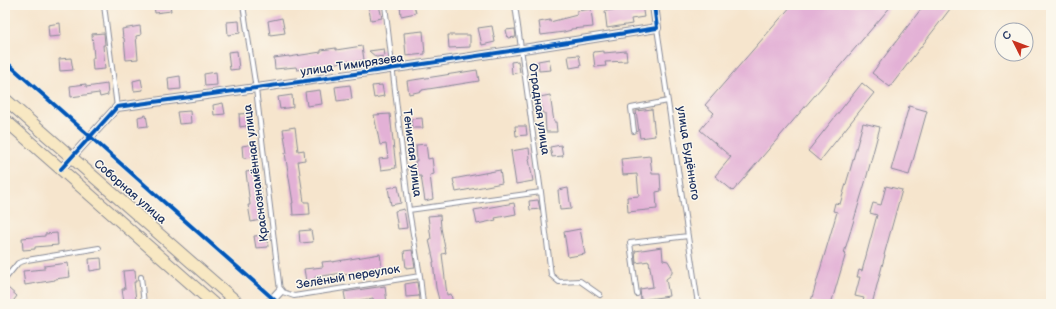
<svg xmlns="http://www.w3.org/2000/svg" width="1056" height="309" viewBox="0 0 1056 309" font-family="'Balsamiq Sans',sans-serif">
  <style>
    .building { fill: #e3b1d6 }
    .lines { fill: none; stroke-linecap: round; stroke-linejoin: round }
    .lane-casing { stroke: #888a96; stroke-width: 6 }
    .street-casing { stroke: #888a96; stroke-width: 10 }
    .secondary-casing { stroke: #888a96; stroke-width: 13 }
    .lane { stroke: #fff; stroke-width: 4 }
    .street { stroke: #fff; stroke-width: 8 }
    .secondary { stroke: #f8e8c3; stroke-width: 11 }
    .cycleway-casing { stroke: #fbf7ec; stroke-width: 6 }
    .cycleway { stroke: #0057b8; stroke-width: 4 }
    .labels { text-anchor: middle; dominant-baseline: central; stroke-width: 3; stroke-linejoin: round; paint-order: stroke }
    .street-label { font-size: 12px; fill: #1b2f5e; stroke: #fbf7ec }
  </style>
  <rect width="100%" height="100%" fill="#fbf7ec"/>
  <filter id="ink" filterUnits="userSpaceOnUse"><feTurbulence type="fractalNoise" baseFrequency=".025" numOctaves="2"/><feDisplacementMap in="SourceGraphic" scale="8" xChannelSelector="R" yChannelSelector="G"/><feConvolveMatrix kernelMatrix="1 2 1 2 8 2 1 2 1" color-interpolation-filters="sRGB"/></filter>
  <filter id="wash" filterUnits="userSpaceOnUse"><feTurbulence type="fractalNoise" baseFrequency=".012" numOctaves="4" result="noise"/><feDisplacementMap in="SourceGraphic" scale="16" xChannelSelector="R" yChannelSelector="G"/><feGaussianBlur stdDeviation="0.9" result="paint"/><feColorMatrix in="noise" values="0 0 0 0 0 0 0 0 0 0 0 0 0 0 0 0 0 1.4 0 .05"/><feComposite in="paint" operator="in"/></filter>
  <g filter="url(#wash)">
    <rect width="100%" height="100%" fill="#f6e5cd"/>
    <g id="blocks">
      <path class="building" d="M154 5H170L171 11 155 13Z
        M368 5H379L382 18 371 20Z
        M400 5H414L416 13 401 16Z
        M634 5H642L644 17 631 19 632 24 607 28 605 11 634 7Z
        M792 5H892L733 191 715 176 731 157 700 130 714 113 705 105Z
        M924 5H945L950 9 890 87 872 73Z
        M591 9 593 27 571 29V30L564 32 541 35 539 22 550 20V22L577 15V11Z
        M282 18 285 33 270 35 268 21Z
        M239 21 240 33 228 35 227 22Z
        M60 23 61 36 49 37 48 25Z
        M140 26 141 35 136 36 138 59 126 60 124 38H123L122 29Z
        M492 26 495 42 482 45 478 28Z
        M515 29 516 37 508 38 506 30Z
        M423 31 425 54 406 56 404 33Z
        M104 33 105 45H103L105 69 93 70 92 58H94L92 34Z
        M448 35H470V47L449 48Z
        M362 46 364 60 349 63V61L311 67V68L297 70 296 67 275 69 274 58 289 56V57L321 52V50L336 48V50Z
        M384 49 385 56 376 57 369 51Z
        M237 51 239 69 230 70 228 52Z
        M604 51V53L626 51 627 61 605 62 606 66 595 67 593 52Z
        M579 55 581 66 570 68 568 56Z
        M71 58 73 70 60 71 59 59Z
        M549 59 551 70 539 71 538 61Z
        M518 61 520 72 512 74 511 62Z
        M477 70 479 81 422 90V91L409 94 407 81Z
        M216 72 217 85 205 86 204 74Z
        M180 76 181 89 169 90 168 78Z
        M141 79 143 90 134 91 133 81Z
        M862 83 874 93 820 161 808 151Z
        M86 84V87L107 84 108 95 100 97 99 93 71 97 70 86Z
        M350 85 352 99 337 101 335 87Z
        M382 85 384 96 374 98 372 86Z
        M320 90 322 104 307 106 305 92Z
        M292 95 293 107 280 109 278 97Z
        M550 95 554 122H556L557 132H546L545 113H542L540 97Z
        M223 103 225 114 214 115 213 105Z
        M909 106 927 111 909 175 891 170Z
        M652 109 655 136 640 138 636 111Z
        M190 111 191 123 179 124 177 112Z
        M251 113 252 125 240 127 239 114Z
        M390 114 396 168 381 170 379 159 388 158 386 144 380 145 374 115Z
        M146 115 148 126 139 127 138 117Z
        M422 118 423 128H412L411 119Z
        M863 123 880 127 865 183 844 253H846L831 304H821L811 301 837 212 833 211 835 203 840 204 851 167Z
        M515 126H526L527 135 516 136Z
        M295 127 298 151 304 150 305 160 298 161 304 202H309L310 214 293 215 292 203H293L285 153H287L283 129Z
        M254 144 255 157 243 158 242 146Z
        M426 144 428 159 432 158 434 174 430 175 433 199 425 201 421 176H417L415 161H417L416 145Z
        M561 145 563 156 552 157 550 147Z
        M529 148 530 158 529 159 533 181 516 184 511 151Z
        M650 156 652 174H660L661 191 656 192 657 209 628 212 627 197 639 196 637 174 623 175 621 159Z
        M258 170 265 219 251 222 248 205H250L246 172Z
        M500 170 502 183 456 192 453 179Z
        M398 186 401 203 391 205 388 188Z
        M886 186 902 190 884 255H885L872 304H862L864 298 855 296 860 277H857L859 270 862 271 877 215 870 213 873 203 881 205Z
        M568 188 571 209 560 210 558 190Z
        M538 200 540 209 530 210 529 201Z
        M514 203 516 214 495 218 496 220 477 224 474 210Z
        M404 209 407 228 398 229 395 211Z
        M440 215 441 228 446 253 442 254 447 295 451 294 453 304H440L436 288 433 262H434L429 240 431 239 428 216Z
        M580 229 585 254 568 257 564 232Z
        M311 230 313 242 300 243 299 231Z
        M57 233 58 245 35 247V249L23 250 22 238 45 236V234Z
        M267 235 268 247 256 248 254 236Z
        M662 247 663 260 668 261 672 268V273L670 276 666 279 669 296 641 300 640 289 653 287 649 261 636 263 635 251Z
        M412 250 415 267 406 268 404 251Z
        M380 254 382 268 343 275V273L315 277V280L306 281 304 269 323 267 322 262 332 261V262Z
        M101 258 102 269 90 271 89 259Z
        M68 263 70 277 55 279V280L25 285 23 271 44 269V266Z
        M135 270 136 282H134L136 300 124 302 122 289H125L123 271Z
        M417 282 419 296 406 297 405 284Z
        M385 286 387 304H374L373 298 346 303 344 292Z
        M8 288 17 296 11 304H8L5 302V292Z"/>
    </g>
  </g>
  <g filter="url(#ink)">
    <use href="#blocks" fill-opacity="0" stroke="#888a96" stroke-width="1"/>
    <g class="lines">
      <defs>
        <path id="lane" d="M104 5 117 107
          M243 5 256 89 280 291 294 296 420 276
          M385 5 409 210 420 276 423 304
          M515 5 541 192 551 275 559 282 580 281 600 295
          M657 28 698 304
          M634 131 631 108 668 101
          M409 210 541 192
          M141 277 144 304
          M5 279 18 263 27 260 99 248
          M637 294 630 243 688 236"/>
        <path id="street" d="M61 169 117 107C297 83 477 57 657 28L654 5
          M268 304 280 291"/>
        <path id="secondary" d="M5 99 239 304
          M5 120 214 304"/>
      </defs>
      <use href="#lane" class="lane-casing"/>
      <use href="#street" class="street-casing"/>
      <use href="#secondary" class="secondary-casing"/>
      <use href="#lane" class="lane"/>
      <use href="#street" class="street"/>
      <use href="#secondary" class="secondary"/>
      <defs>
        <path id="cycleway" d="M5 61 279 304
          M61 169 117 107C297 83 477 57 657 28L654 5"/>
      </defs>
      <use href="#cycleway" class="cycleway-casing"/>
      <use href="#cycleway" class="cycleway"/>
    </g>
  </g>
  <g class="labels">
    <g class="street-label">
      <text transform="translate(352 65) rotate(-8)">улица Тимирязева</text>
      <text transform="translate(539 109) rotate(82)">Отрадная улица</text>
      <text transform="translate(412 153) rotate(83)">Тенистая улица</text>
      <text transform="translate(688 153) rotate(81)">улица Будённого</text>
      <text transform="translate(256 173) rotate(-97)">Краснознамённая улица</text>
      <text transform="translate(130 192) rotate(41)">Соборная улица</text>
      <text transform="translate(348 277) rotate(-9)">Зелёный переулок</text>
    </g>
  </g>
  <rect width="1056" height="309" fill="none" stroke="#fbf7ec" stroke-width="20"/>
  <g transform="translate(1014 42) rotate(312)"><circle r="19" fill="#fbf7ec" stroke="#a1a7b3"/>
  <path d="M0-3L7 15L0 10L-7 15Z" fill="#c8321e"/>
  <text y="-6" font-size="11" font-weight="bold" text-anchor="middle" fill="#1b2f5e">С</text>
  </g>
</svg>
